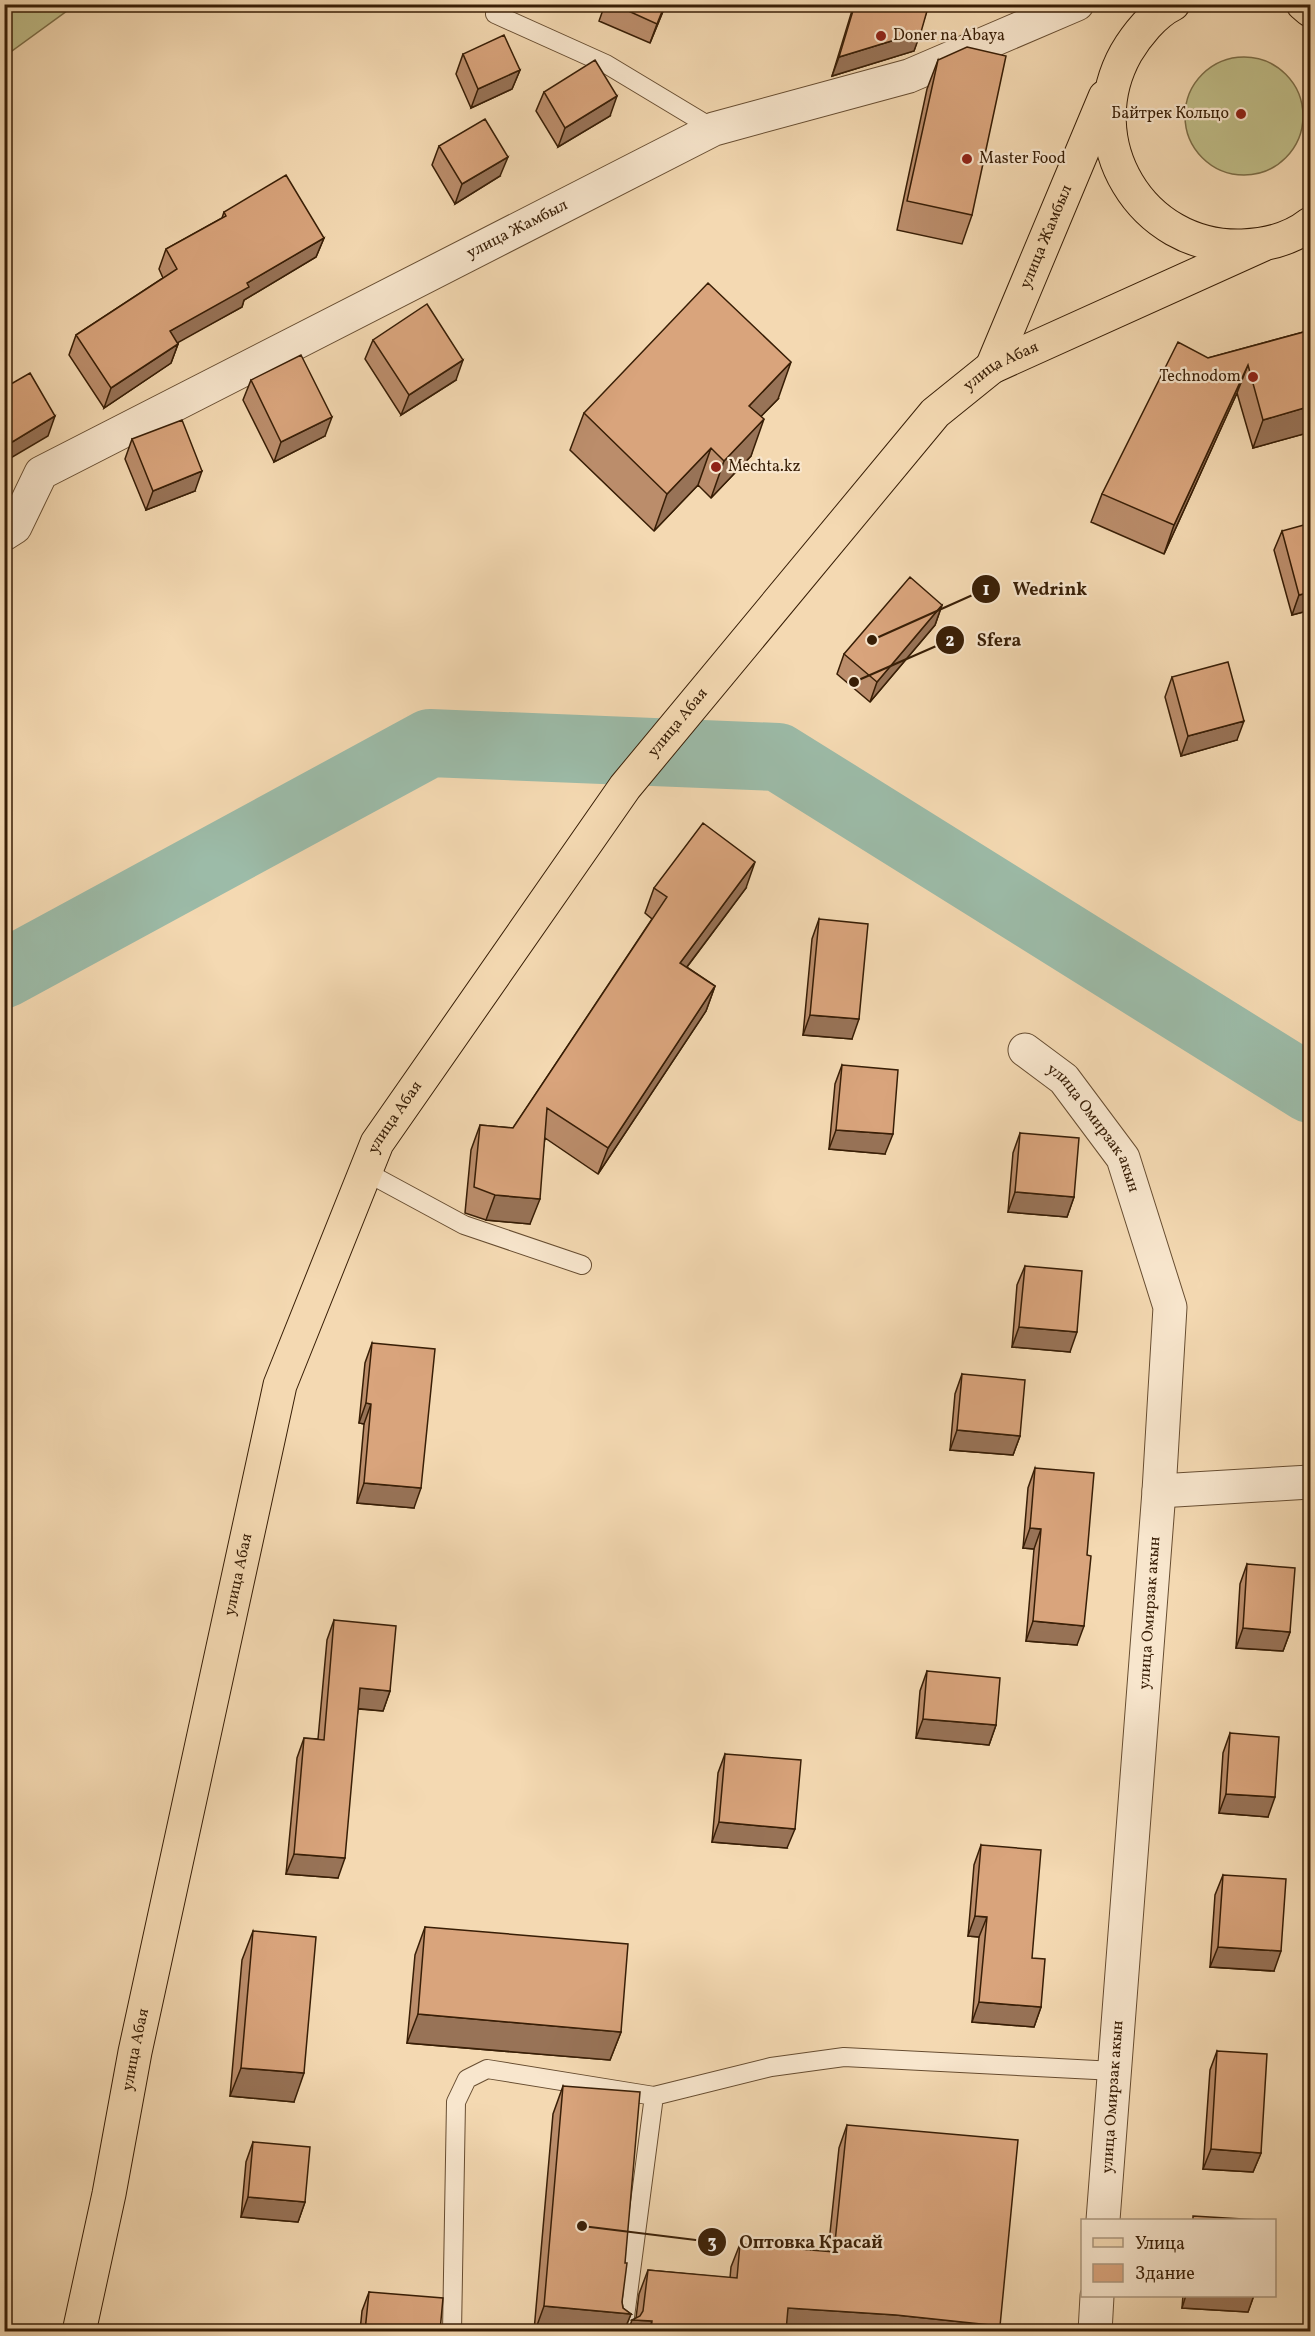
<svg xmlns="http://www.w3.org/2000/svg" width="1315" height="2336" viewBox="0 0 1315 2336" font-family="Vollkorn,serif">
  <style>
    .green { fill: #c0be89; stroke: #7c6e48; stroke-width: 1.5 }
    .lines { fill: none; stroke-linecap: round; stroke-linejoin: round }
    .river { stroke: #9cbba8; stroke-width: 68 }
    .service-casing { stroke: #674d31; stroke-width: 20 }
    .minor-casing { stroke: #674d31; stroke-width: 35 }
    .primary-casing { stroke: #381e06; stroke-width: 35 }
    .service { stroke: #f8e6cd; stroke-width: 18 }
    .minor { stroke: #f8e6cd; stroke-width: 33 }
    .primary { stroke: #f4d9b2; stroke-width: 33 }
    .wall { fill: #bb8d6b; stroke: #381e06; stroke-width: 1.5 }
    .shaded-wall { fill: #987357; stroke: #381e06; stroke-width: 1.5 }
    .building { fill: #d9a47c; stroke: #381e06; stroke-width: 1.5 }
    .poi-dot { fill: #8f2418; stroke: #f8e6cd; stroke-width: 2 }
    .labels { text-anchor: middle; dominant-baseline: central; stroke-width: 4.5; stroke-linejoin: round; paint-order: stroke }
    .poi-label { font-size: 16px; fill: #381e06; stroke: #f8e6cd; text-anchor: start }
    .street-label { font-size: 16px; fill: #381e06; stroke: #f8e6cd }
    .leader { fill: none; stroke: #381e06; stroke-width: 2 }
    .callout-dot { fill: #381e06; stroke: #f8e6cd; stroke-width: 2 }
    .mark-label { font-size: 18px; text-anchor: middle; font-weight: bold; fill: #fff }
    .callout-label { font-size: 18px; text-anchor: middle; font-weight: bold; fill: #381e06; stroke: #f8e6cd; stroke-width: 4.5; stroke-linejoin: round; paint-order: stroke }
  </style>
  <rect width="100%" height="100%" fill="#f4d9b2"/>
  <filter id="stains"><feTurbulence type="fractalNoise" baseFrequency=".00333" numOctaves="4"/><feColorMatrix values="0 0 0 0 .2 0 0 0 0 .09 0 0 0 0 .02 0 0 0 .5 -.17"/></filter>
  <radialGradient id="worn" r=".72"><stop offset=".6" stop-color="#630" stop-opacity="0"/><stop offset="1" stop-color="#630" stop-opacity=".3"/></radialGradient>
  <path class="green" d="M5 4H75V5L5 56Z
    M1185 116a59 59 0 1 1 118 0a59 59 0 1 1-118 0Z"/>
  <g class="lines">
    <path class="river" d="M4 974 430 743 778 757 1310 1089"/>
    <defs>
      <path id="service" d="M495 14 606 64 714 129
        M366 1172 464 1225 582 1265
        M452 2332 456 2102 467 2079 487 2069 654 2096 771 2067 844 2057 1115 2071
        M623 2332 654 2096"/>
      <g id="minor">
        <path id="s1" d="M4 534 15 527 41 473 714 129 909 76 1077 4"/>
        <path id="s2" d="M1025 1050 1064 1079 1123 1158 1170 1307 1159 1491 1103 2220"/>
        <path d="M1159 1491 1310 1482"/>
        <path d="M1095 2332 1097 2296"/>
      </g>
      <g id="primary">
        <path d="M1173 4C1154 13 1136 36 1126 53 1077 141 1141 249 1242 246 1266 245 1291 239 1310 224"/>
        <path d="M1303 4 1310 10"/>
        <path id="s3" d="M992 367 1105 97"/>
        <path id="s4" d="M79 2332 109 2194 135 2052 280 1385 377 1143 625 787 935 413 992 367 1262 245"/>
      </g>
    </defs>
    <use href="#service" class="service-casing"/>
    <use href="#minor" class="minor-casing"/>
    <use href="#primary" class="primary-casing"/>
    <use href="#service" class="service"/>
    <use href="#minor" class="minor"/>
    <use href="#primary" class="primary"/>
  </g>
  <path class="wall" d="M605 4H666L650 43 599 21Z
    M854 4H929L914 51 832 76Z
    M463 54 520 70 512 89 471 108 456 74Z
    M938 60 972 215 962 244 897 230 927 89Z
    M544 92 610 116 558 147 536 111Z
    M439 146 500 176 455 204 432 165Z
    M224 212 324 238 316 257 244 300 242 307 177 342 178 344 171 363 104 408 69 355 76 335 163 278 159 269 166 249 222 218Z
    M1311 330V432L1253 448 1237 393 1164 554 1091 522 1102 494 1208 358Z
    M373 340 456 380 401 415 365 359Z
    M251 380 325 436 274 462 243 400Z
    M778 399 761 416 751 456 711 498 698 485 654 531 570 450 584 413Z
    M132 439 195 491 146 510 125 459Z
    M1282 531 1311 610 1292 615 1274 550Z
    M942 605 935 625 870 702 837 674 844 654Z
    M1172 677 1237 740 1181 756 1165 697Z
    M654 888H746L687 967 715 986 706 1011 598 1174 545 1138 530 1224 486 1220 465 1213 471 1150 480 1125 513 1128 652 919 645 913Z
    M819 919 852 1039 803 1035 812 939Z
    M842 1065 885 1154 829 1149 835 1084Z
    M1020 1133 1074 1197 1067 1217 1008 1212 1013 1153Z
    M1025 1266 1070 1352 1012 1347 1017 1285Z
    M372 1343 414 1508 357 1503 364 1424 359 1423 365 1363Z
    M962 1374 1020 1436 1013 1455 950 1450 955 1394Z
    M1035 1468 1077 1645 1026 1641 1034 1549 1023 1548 1028 1488Z
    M1247 1564 1290 1632 1283 1651 1236 1648 1240 1584Z
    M334 1620 390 1691 383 1711 358 1709 338 1878 286 1874 297 1758 304 1738 318 1739 327 1640Z
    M927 1671 996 1725 989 1745 916 1738 920 1691Z
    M1230 1733 1268 1817 1219 1813 1223 1753Z
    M725 1754 787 1848 712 1842 718 1773Z
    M981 1845 1032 1958 1041 2007 1034 2027 972 2022 979 1937 968 1936 974 1865Z
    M1223 1875 1274 1971 1210 1967 1215 1895Z
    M425 1927 621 2032 610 2060 407 2043 415 1955Z
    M253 1931 294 2102 230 2096 242 1960Z
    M1217 2051 1261 2153 1253 2172 1203 2169 1210 2070Z
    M563 2086 625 2263 622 2302 623 2308 631 2314 624 2331H534L553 2114Z
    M847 2125 998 2331H628L636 2318 639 2294 648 2270 730 2278 731 2267 740 2244 828 2252 839 2148Z
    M253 2142 305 2202 298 2222 241 2217 246 2162Z
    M369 2292 440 2331H360L362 2311Z
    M1183 2295H1254L1248 2312 1182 2308Z"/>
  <path class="shaded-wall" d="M665 4H666L650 43 657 24Z
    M921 32 914 51 832 76 839 57Z
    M520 70 512 89 471 108 478 89Z
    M617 96 610 116 558 147 565 128Z
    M508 157 500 176 455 204 462 184Z
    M324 238 316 257 244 300 242 307 163 351 170 331 247 283Z
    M178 344 171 363 104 408 111 388Z
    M463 360 456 380 401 415 409 395Z
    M791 362 778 399 736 442 749 406Z
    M1248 365 1237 393 1164 554 1174 525Z
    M1311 406V432L1253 448 1263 420Z
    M55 416 48 436 4 462V447Z
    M332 417 325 436 274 462 281 442Z
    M764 419 751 456 711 498 724 461Z
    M711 448 698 485 654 531 667 494Z
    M202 471 195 491 146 510 153 491Z
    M1311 592V610L1292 615 1299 595Z
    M942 605 935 625 870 702 877 682Z
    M8 633 4 643V636Z
    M1244 721 1237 740 1181 756 1188 736Z
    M755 862 746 888 671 988 680 963Z
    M715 986 706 1011 598 1174 608 1148Z
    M810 1015 859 1019 852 1039 803 1035Z
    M836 1130 893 1134 885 1154 829 1149Z
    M1015 1192 1074 1197 1067 1217 1008 1212Z
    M495 1195 540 1199 530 1224 486 1220Z
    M1019 1327 1077 1332 1070 1352 1012 1347Z
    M366 1403 371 1404 364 1424 359 1423Z
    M957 1430 1020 1436 1013 1455 950 1450Z
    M364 1483 421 1488 414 1508 357 1503Z
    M1030 1528 1041 1529 1034 1549 1023 1548Z
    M1033 1621 1084 1626 1077 1645 1026 1641Z
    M1243 1628 1290 1632 1283 1651 1236 1648Z
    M360 1688 390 1691 383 1711 353 1708Z
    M923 1719 996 1725 989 1745 916 1738Z
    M1226 1794 1275 1797 1268 1817 1219 1813Z
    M719 1822 795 1829 787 1848 712 1842Z
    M294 1854 345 1858 338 1878 286 1874Z
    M975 1916 987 1917 979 1937 968 1936Z
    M1218 1947 1281 1951 1274 1971 1210 1967Z
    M979 2002 1041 2007 1034 2027 972 2022Z
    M418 2014 621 2032 610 2060 407 2043Z
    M241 2068 304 2073 294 2102 230 2096Z
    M1211 2149 1261 2153 1253 2172 1203 2169Z
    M248 2197 305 2202 298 2222 241 2217Z
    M1186 2295H1254L1248 2312 1182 2308Z
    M544 2306 631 2314 624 2331H535Z
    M788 2308 896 2315 1000 2326 998 2331H780Z
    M632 2320 652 2321 648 2331H628Z
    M702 2328 737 2331H700Z"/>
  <path class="building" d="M613 4H665L657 24Z
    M855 4H929L921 32 839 57Z
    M504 35 520 70 478 89 463 54Z
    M967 47 1006 56 972 215 907 201 938 60Z
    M595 60 617 96 565 128 544 92Z
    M485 119 508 157 462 184 439 146Z
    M286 175 324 238 247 283 249 287 170 331 178 344 111 388 76 335 177 269 166 249 226 216 224 212Z
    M708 283 791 362 749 406 764 419 724 461 711 448 667 494 584 413Z
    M427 304 463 360 409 395 373 340Z
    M1311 330V406L1263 420 1248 365 1174 525 1102 494 1178 342 1208 358Z
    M301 355 332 417 281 442 251 380Z
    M30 373 55 416 4 447V388Z
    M182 420 202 471 153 491 132 439Z
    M1311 523V592L1299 595 1282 531Z
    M910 577 942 605 877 682 844 654Z
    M4 627 8 633 4 636Z
    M1228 662 1244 721 1188 736 1172 677Z
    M703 823 755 862 680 963 715 986 608 1148 547 1108 540 1199 495 1195 474 1187 480 1125 513 1128 667 897 654 888Z
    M819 919 868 924 859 1019 810 1015Z
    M842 1065 898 1070 893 1134 836 1130Z
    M1020 1133 1079 1138 1074 1197 1015 1192Z
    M1025 1266 1082 1271 1077 1332 1019 1327Z
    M372 1343 435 1349 421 1488 364 1483 371 1404 366 1403Z
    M962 1374 1025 1380 1020 1436 957 1430Z
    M1035 1468 1094 1473 1087 1555 1091 1556 1084 1626 1033 1621 1041 1529 1030 1528Z
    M1247 1564 1295 1568 1290 1632 1243 1628Z
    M334 1620 396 1626 390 1691 360 1688 345 1858 294 1854 304 1738 324 1740Z
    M927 1671 1000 1678 996 1725 923 1719Z
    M1230 1733 1279 1737 1275 1797 1226 1794Z
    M725 1754 801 1760 795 1829 719 1822Z
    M981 1845 1041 1850 1032 1958 1045 1959 1041 2007 979 2002 987 1917 975 1916Z
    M1223 1875 1286 1879 1281 1951 1218 1947Z
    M425 1927 628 1944 621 2032 418 2014Z
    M253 1931 316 1937 304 2073 241 2068Z
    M1217 2051 1267 2054 1261 2153 1211 2149Z
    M563 2086 640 2092 625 2263H627L622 2302 623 2308 631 2314 544 2306Z
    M847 2125 1018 2140 1000 2326 896 2315 788 2308 786 2331H737L702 2328 701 2331H651L652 2321 632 2320 640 2316 643 2311 648 2270 737 2278 740 2244 834 2252Z
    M253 2142 310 2147 305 2202 248 2197Z
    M1193 2216 1260 2220H1193Z
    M369 2292 443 2298 440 2331H365Z"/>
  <g class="poi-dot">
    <circle cx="881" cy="36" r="6"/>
    <circle cx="1241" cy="114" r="6"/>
    <circle cx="967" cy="159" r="6"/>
    <circle cx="1253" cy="377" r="6"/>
    <circle cx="716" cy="467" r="6"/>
  </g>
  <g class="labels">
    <g class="poi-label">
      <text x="893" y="36">Doner na Abaya</text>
      <text x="1229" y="114" text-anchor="end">Байтрек Кольцо</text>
      <text x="979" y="159">Master Food</text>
      <text x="1241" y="377" text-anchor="end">Technodom</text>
      <text x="728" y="467">Mechta.kz</text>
    </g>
    <g class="street-label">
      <text stroke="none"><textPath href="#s1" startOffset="608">улица Жамбыл</textPath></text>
      <text stroke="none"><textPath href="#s3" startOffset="141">улица Жамбыл</textPath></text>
      <text stroke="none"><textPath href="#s4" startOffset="2230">улица Абая</textPath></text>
      <text stroke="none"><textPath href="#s4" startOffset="1746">улица Абая</textPath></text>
      <text stroke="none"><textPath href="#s4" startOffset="1260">улица Абая</textPath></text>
      <text stroke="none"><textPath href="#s2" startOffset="106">улица Омирзак акын</textPath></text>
      <text stroke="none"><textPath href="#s4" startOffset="774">улица Абая</textPath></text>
      <text transform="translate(1150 1613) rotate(-86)">улица Омирзак акын</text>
      <text stroke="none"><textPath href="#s4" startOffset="288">улица Абая</textPath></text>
      <text transform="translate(1113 2097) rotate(-86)">улица Омирзак акын</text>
    </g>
  </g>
  <path class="leader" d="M872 640L986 589M854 682L950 640M582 2226L712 2242"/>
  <g class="callout-dot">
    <circle cx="872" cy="640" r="6"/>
    <circle cx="854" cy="682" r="6"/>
    <circle cx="582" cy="2226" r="6"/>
    <circle cx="986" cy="589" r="15"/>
    <circle cx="950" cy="640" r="15"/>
    <circle cx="712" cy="2242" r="15"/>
  </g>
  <g class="mark-label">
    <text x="986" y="595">1</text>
    <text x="950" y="646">2</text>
    <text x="712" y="2248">3</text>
  </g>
  <g class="callout-label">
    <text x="1050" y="595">Wedrink</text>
    <text x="999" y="646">Sfera</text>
    <text x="811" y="2248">Оптовка Красай</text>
  </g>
  <rect width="1315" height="2336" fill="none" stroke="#f4d9b2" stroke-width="24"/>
  <rect x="6" y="6" width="1303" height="2324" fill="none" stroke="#381e06" stroke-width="3"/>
  <rect x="12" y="12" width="1291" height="2312" fill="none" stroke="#381e06" stroke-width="1.5"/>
  <rect x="1081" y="2219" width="195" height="78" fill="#f8e6cd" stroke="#ab967d" stroke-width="1.5"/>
  <rect x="1093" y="2238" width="30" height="9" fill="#f4d9b2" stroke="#ab967d" stroke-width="1.5"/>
  <text x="1135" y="2249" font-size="18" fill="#381e06">Улица</text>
  <rect x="1093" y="2264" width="30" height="18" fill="#d9a47c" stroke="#ab967d" stroke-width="1.5"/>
  <text x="1135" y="2279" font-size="18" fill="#381e06">Здание</text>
  <rect width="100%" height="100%" filter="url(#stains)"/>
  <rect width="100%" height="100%" fill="url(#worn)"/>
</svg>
